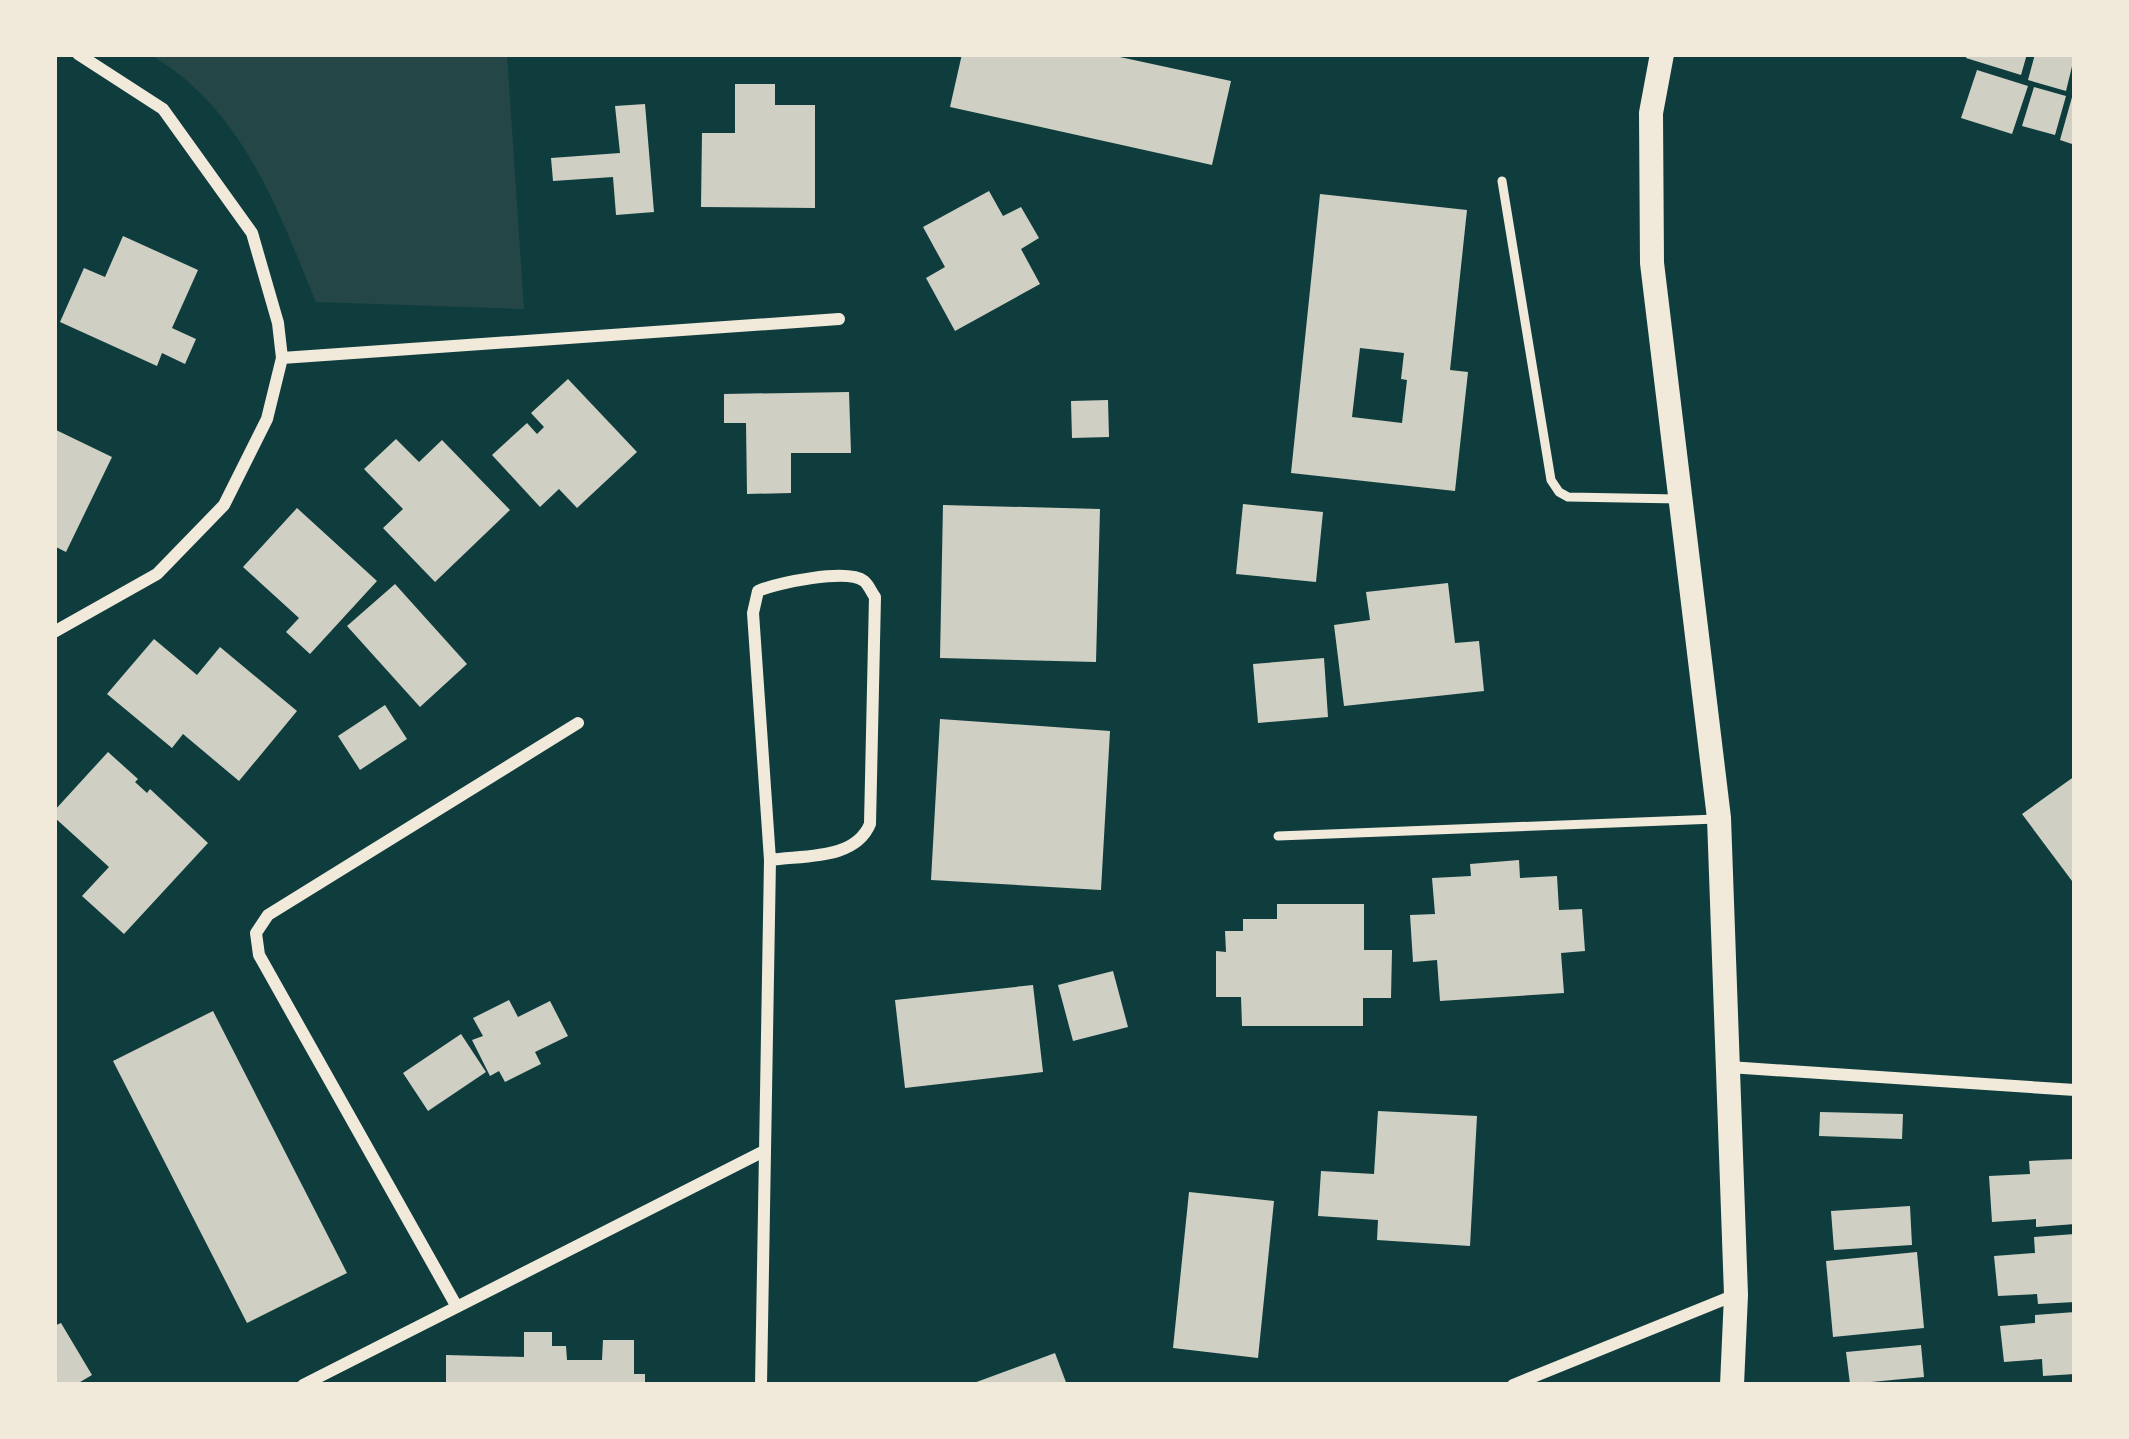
<svg xmlns="http://www.w3.org/2000/svg" width="2129" height="1439" viewBox="0 0 2129 1439" font-family="Signika,sans-serif">
  <style>
    .green { fill: #244646 }
    .building { fill: #cfcfc3; fill-rule: evenodd }
    .lines { fill: none; stroke-linecap: round; stroke-linejoin: round }
    .service { stroke: #f1e9da; stroke-width: 9 }
    .minor { stroke: #f1e9da; stroke-width: 12 }
    .secondary { stroke: #f1e9da; stroke-width: 24 }
  </style>
  <rect width="100%" height="100%" fill="#0f3d3e"/>
  <path class="green" d="M149 54H507L524 309 316 302C277 208 242 107 149 54Z"/>
  <path class="building" d="M962 54H1106L1231 81 1212 165 950 107Z
    M1967 54H2027L2021 75 1966 58Z
    M2035 54H2075L2066 91 2028 80Z
    M1977 70 2028 86 2012 134 1961 118Z
    M735 84H775V105H815V208L701 207 702 133H735Z
    M2034 87 2066 96 2055 135 2022 126Z
    M2074 90H2075V145L2060 140Z
    M645 104 654 212 616 215 613 177 553 181 551 158 620 153 615 106Z
    M989 191 1003 216 1021 207 1039 238 1021 249 1040 284 955 331 926 278 945 267 923 227Z
    M1320 194 1467 210 1450 370 1468 372 1455 491 1291 473ZM1360 348 1404 353 1401 379 1407 380 1402 423 1352 417Z
    M123 236 198 270 172 328 196 339 185 364 162 353 157 366 60 322 84 268 105 277Z
    M568 379 637 452 577 508 559 489 540 507 492 455 527 423 537 434 544 427 531 413Z
    M849 392 851 453H791V493L747 494 746 423H724V394Z
    M1108 400 1109 437 1072 438 1071 401Z
    M54 429 112 457 66 552 54 546Z
    M396 439 419 462 442 440 510 510 435 582 383 528 403 509 364 469Z
    M1243 504 1323 512 1316 582 1236 574Z
    M943 505 1100 509 1096 662 940 658Z
    M297 508 377 581 310 654 286 632 299 618 243 567Z
    M1448 583 1455 643 1479 641 1484 691 1344 706 1334 625 1370 620 1366 592Z
    M395 584 467 664 420 707 347 626Z
    M154 639 197 675 220 647 297 711 239 781 183 734 172 748 107 694Z
    M1324 658 1328 717 1258 723 1253 664Z
    M385 705 407 739 360 770 338 736Z
    M940 719 1110 731 1101 890 931 880Z
    M108 752 138 779 135 782 147 793 150 789 208 843 124 934 82 896 109 867 54 817V811Z
    M2075 776V885L2022 814Z
    M1519 860 1520 878 1557 876 1559 910 1582 909 1585 951 1561 953 1564 993 1440 1001 1437 960 1413 962 1410 915 1435 914 1432 878 1471 876 1470 864Z
    M1277 904H1364V950H1392L1391 998H1363V1026H1242L1241 997H1216V951L1226 952 1225 931H1243V919H1277Z
    M1113 971 1128 1027 1073 1041 1058 985Z
    M1033 985 1043 1072 905 1088 895 1000Z
    M509 1000 518 1017 550 1001 568 1036 535 1052 541 1064 505 1082 499 1071 490 1076 472 1040 483 1036 473 1018Z
    M213 1011 347 1273 247 1323 113 1061Z
    M461 1034 486 1072 428 1111 403 1073Z
    M1378 1111 1477 1116 1470 1246 1377 1240 1378 1220 1318 1216 1321 1171 1374 1174Z
    M1820 1112 1903 1114 1902 1139 1819 1136Z
    M2075 1159V1224L2036 1227V1219L1992 1222 1989 1176 2030 1174 2029 1161Z
    M1189 1192 1274 1201 1258 1358 1173 1348Z
    M1910 1206 1912 1245 1834 1250 1831 1211Z
    M2075 1234V1302L2038 1304 2037 1294 1998 1296 1994 1256 2035 1253 2034 1237Z
    M1917 1252 1924 1328 1833 1337 1826 1261Z
    M2075 1312V1374L2043 1376 2042 1359 2004 1362 2000 1326 2035 1323V1315Z
    M61 1323 92 1375 75 1385H54V1326Z
    M524 1332H552V1346H566L567 1360H602L603 1340H634V1374H645V1385L446 1384V1355L524 1357Z
    M1921 1345 1924 1377 1850 1384 1846 1352Z
    M1055 1353 1067 1385H971V1384Z"/>
  <g class="lines">
    <path class="service" d="M1502 181 1551 480 1559 492 1568 497 1679 499
      M1278 836 1716 819"/>
    <path class="minor" d="M282 358 839 319
      M54 632 157 574 224 505 267 419 282 358 278 323 252 233 163 109 78 54
      M1729 1067 2075 1090
      M457 1307 259 955 256 933 268 915 578 723
      M303 1385 764 1151
      M761 1385 770 860 753 613 758 591C777 583 847 568 864 581 869 585 871 592 875 597L870 824C855 860 805 855 770 860
      M1513 1385 1735 1295"/>
    <path class="secondary" d="M1662 54 1651 113 1652 263 1719 818 1736 1295 1732 1385"/>
  </g>
  <rect width="2129" height="1439" fill="none" stroke="#f1e9da" stroke-width="114"/>
</svg>
